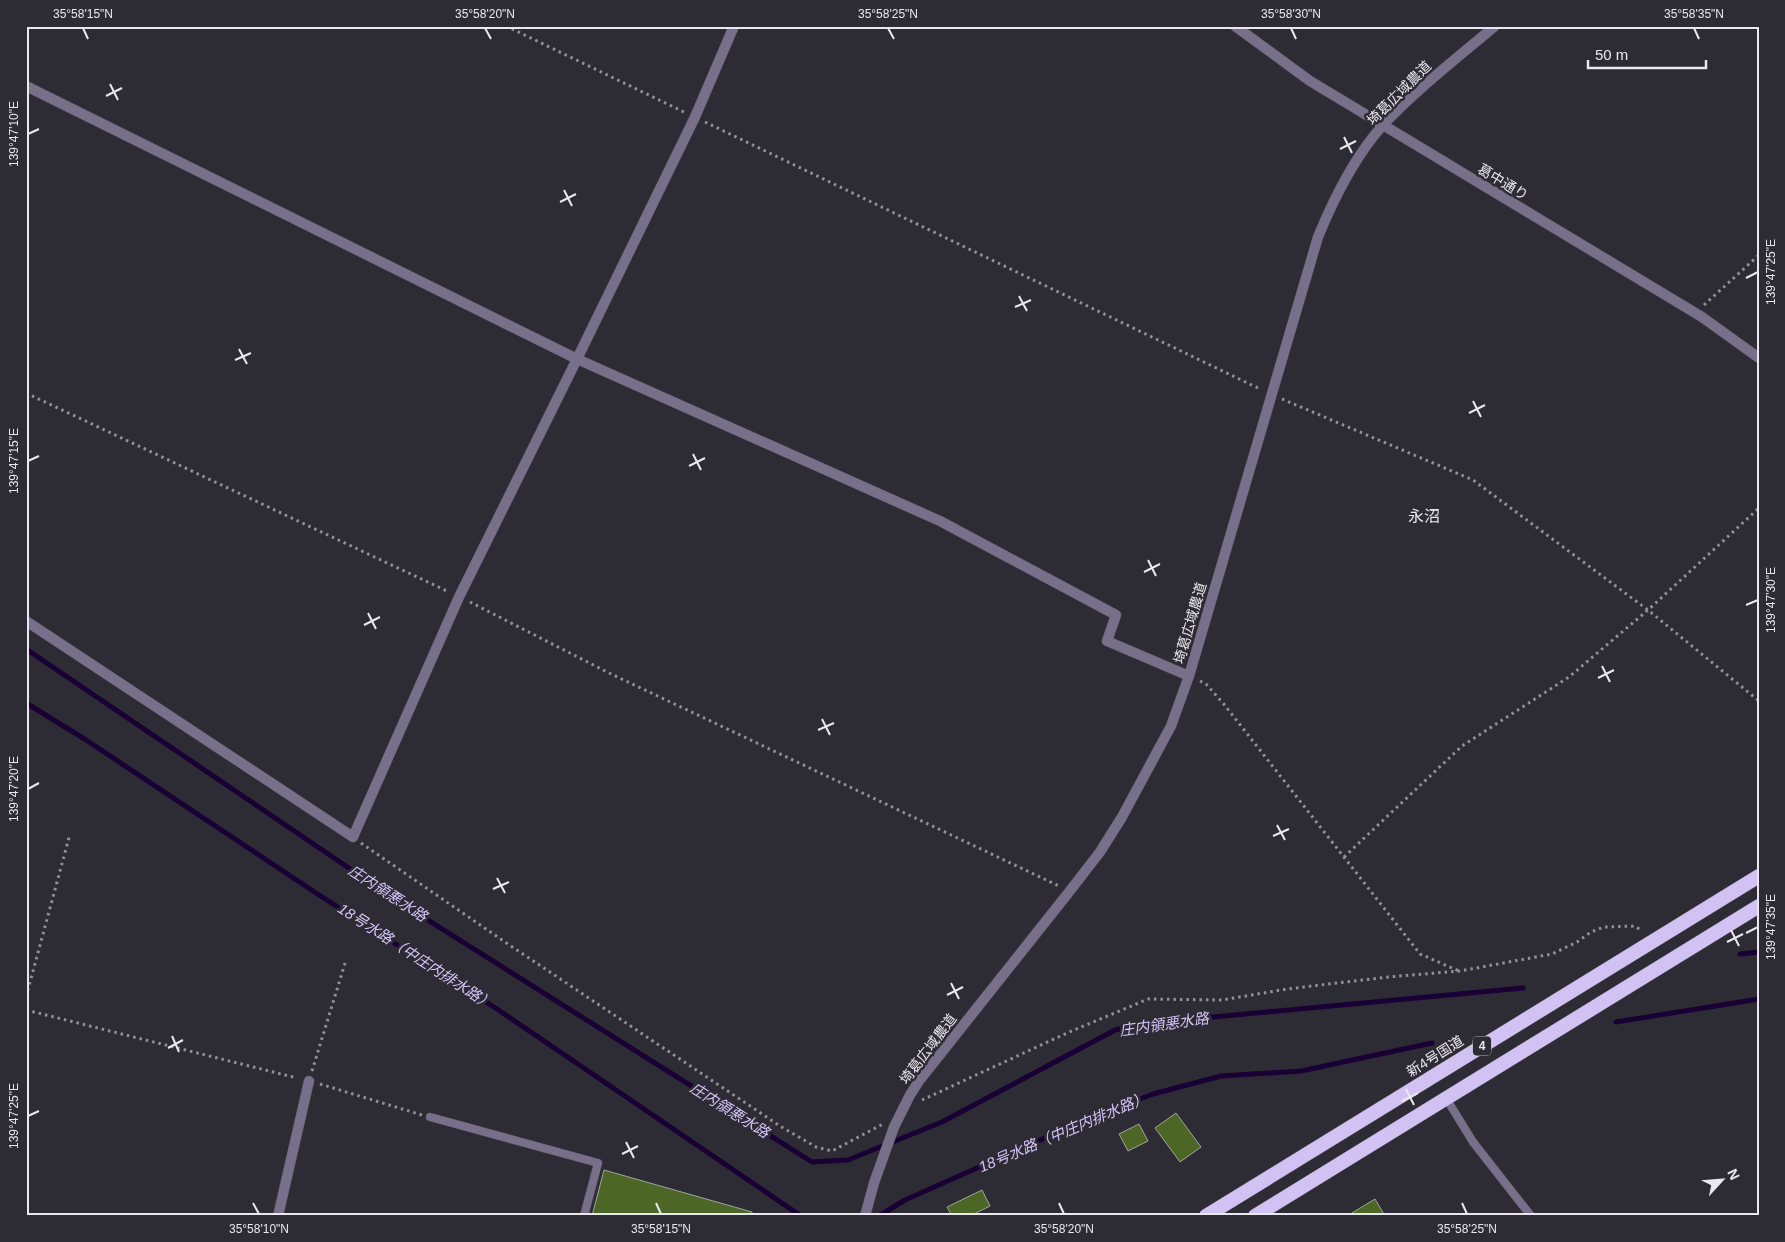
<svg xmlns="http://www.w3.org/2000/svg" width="1785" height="1242" viewBox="0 0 1785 1242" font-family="Arial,'Noto Sans JP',sans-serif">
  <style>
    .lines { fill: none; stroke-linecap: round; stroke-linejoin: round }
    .stream { stroke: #190135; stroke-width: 5 }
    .building { fill: #4c6626; stroke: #a1a59c }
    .service-casing { stroke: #4b4951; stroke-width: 9 }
    .minor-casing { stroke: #4b4951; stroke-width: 11 }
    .tertiary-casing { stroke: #4b4951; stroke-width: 11 }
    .trunk-casing { stroke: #4b4951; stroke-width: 15 }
    .path { stroke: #939198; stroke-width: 3; stroke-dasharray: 2.5 4; stroke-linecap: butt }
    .service { stroke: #78708b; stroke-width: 8 }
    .minor { stroke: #78708b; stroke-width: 10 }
    .tertiary { stroke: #78708b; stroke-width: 10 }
    .trunk { stroke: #d2c2f3; stroke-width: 14 }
    .ticks { fill: none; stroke: #eae8ee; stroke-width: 2 }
    .labels { text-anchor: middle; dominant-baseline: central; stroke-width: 5; stroke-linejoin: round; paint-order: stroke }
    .shield { fill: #2d2b33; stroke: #b1afb6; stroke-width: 1 }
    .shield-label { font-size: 12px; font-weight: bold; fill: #eae8ee }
    .street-label { font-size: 14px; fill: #eae8ee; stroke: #2d2b33 }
    .water-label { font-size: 15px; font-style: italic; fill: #d4c4f9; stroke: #2d2b33 }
    .quarter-label { font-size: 16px; fill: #eae8ee; stroke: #2d2b33 }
    .neatline { fill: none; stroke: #eae8ee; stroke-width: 2 }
    .ticks-label { font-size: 12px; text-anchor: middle; fill: #eae8ee }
  </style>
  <rect width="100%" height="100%" fill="#2d2b33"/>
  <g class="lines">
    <path class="stream" d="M26 649 396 900 812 1162 848 1160 942 1122 1115 1030 1181 1020 1523 988
      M26 703 83 738 316 893 494 1007 801 1216
      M1740 954 1759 952
      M1616 1022 1759 999
      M879 1216 905 1200 1083 1121 1153 1094 1221 1076 1301 1071 1432 1043"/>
  </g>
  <path class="building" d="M1176 1113 1201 1147 1180 1162 1155 1128Z
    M1139 1124 1148 1141 1128 1151 1119 1134Z
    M604 1170 752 1212V1216H592Z
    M982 1190 990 1206 970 1216H952L947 1207Z
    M1375 1199 1385 1216H1347Z"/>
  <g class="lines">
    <defs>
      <path id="service" d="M1446 1098 1473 1142 1531 1216
        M430 1117 598 1163 584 1216"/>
      <path id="minor" d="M1235 26 1310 81 1702 317 1759 358
        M26 86 577 359 940 521 1116 615 1107 641 1189 676
        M26 621 353 837 459 597 577 359 695 117 734 26
        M278 1216 309 1081"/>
      <path id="tertiary" d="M865 1216 874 1183 894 1127 910 1095 919 1081 1069 892 1100 852 1122 817 1171 726 1189 676 1318 237C1334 198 1354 157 1383 125 1417 89 1457 58 1495 26"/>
      <path id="trunk" d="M1206 1216 1759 876
        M1255 1216 1759 906"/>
    </defs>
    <use href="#service" class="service-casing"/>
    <use href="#minor" class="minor-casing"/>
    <use href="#tertiary" class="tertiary-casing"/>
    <use href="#trunk" class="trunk-casing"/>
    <path class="path" d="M506 26 684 112
      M705 122 1260 389
      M1704 305 1759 255
      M26 393 449 592
      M1282 399 1473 480 1648 610 1759 701
      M470 602 607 672 1059 886
      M1200 681 1206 684 1223 703 1420 954 1459 971
      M361 843 502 940 780 1126 816 1147 832 1151 883 1124
      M1344 857 1462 746 1569 677 1648 610 1759 508
      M26 997 70 834
      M26 1010 297 1078
      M312 1071 346 960
      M320 1084 422 1115
      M922 1100 1067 1033 1148 999 1222 1000 1287 989 1388 977 1460 971 1552 954 1577 942 1591 932 1604 927 1635 926 1642 931"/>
    <use href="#service" class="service"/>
    <use href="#minor" class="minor"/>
    <use href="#tertiary" class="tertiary"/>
    <use href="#trunk" class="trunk"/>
  </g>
  <path class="ticks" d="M83 28 88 39M485 28 491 39M888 28 894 39M1291 28 1296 39M1694 28 1699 39M110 84 118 100M106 96 122 88M28 134 39 129M1344 137 1352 153M1340 149 1356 141M564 190 572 206M560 202 576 194M1746 278 1758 272M1019 296 1027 311M1015 307 1031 300M239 349 247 364M235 360 251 353M1473 401 1481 417M1469 413 1485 405M693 454 701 470M28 461 39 456M689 466 705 458M1148 560 1156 576M1144 572 1160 564M1746 605 1758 600M368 613 376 629M364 625 380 617M1602 666 1610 682M1598 678 1614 670M822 719 830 735M818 730 834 723M28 789 39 783M1277 825 1285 840M1273 836 1289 829M497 878 505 893M493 889 509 882M1731 930 1739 946M1746 933 1758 927M1727 942 1743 934M951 983 959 999M947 995 963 987M172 1036 179 1052M168 1048 183 1040M1406 1089 1414 1105M1402 1101 1418 1093M28 1116 39 1111M626 1142 634 1158M622 1154 638 1146M253 1203 259 1214M656 1203 661 1214M1059 1203 1064 1214M1462 1203 1467 1214"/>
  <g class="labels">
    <rect class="shield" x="1473" y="1036.5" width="18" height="19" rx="4"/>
    <g class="shield-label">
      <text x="1482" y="1046">4</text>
    </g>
    <g class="street-label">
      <text transform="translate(1399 93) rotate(-45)">埼葛広域農道</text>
      <text transform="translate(1503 182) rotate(31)">葛中通り</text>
      <text transform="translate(1190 623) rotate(-74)">埼葛広域農道</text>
      <text transform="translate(928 1049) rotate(-53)">埼葛広域農道</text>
      <text transform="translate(1435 1056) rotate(-32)">新4号国道</text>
    </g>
    <g class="water-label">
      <text transform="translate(388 893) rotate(33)">庄内領悪水路</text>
      <text transform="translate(416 956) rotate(33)">18号水路（中庄内排水路）</text>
      <text transform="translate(1164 1024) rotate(-8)">庄内領悪水路</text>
      <text transform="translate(730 1110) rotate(32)">庄内領悪水路</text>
      <text transform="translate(1063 1132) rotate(-23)">18号水路（中庄内排水路）</text>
    </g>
    <g class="quarter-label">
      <text x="1424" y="516">永沼</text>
    </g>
  </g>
  <rect width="1785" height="1242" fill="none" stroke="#2d2b33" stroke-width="55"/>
  <g transform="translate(1722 1180) rotate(64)" stroke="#2d2b33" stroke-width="4" paint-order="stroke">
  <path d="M0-4L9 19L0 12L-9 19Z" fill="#eae8ee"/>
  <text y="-8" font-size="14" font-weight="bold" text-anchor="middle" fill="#eae8ee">N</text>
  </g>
  <path d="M1588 60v8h118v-8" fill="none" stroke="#eae8ee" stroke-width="2.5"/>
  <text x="1595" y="60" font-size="15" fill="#eae8ee" stroke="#2d2b33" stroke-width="4" paint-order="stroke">50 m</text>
  <rect x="28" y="28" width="1730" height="1186" class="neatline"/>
  <g class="ticks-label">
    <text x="83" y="18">35°58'15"N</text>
    <text x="485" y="18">35°58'20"N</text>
    <text x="888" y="18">35°58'25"N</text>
    <text x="1291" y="18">35°58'30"N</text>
    <text x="1694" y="18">35°58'35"N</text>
    <text transform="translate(14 134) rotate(-90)" y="4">139°47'10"E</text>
    <text transform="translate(1771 272) rotate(-90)" y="4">139°47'25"E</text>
    <text transform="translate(14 461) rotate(-90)" y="4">139°47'15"E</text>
    <text transform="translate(1771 600) rotate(-90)" y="4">139°47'30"E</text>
    <text transform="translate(14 789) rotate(-90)" y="4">139°47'20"E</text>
    <text transform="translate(1771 927) rotate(-90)" y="4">139°47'35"E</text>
    <text transform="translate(14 1116) rotate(-90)" y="4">139°47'25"E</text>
    <text x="259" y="1233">35°58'10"N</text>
    <text x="661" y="1233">35°58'15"N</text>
    <text x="1064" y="1233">35°58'20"N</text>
    <text x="1467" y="1233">35°58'25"N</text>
  </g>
</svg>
